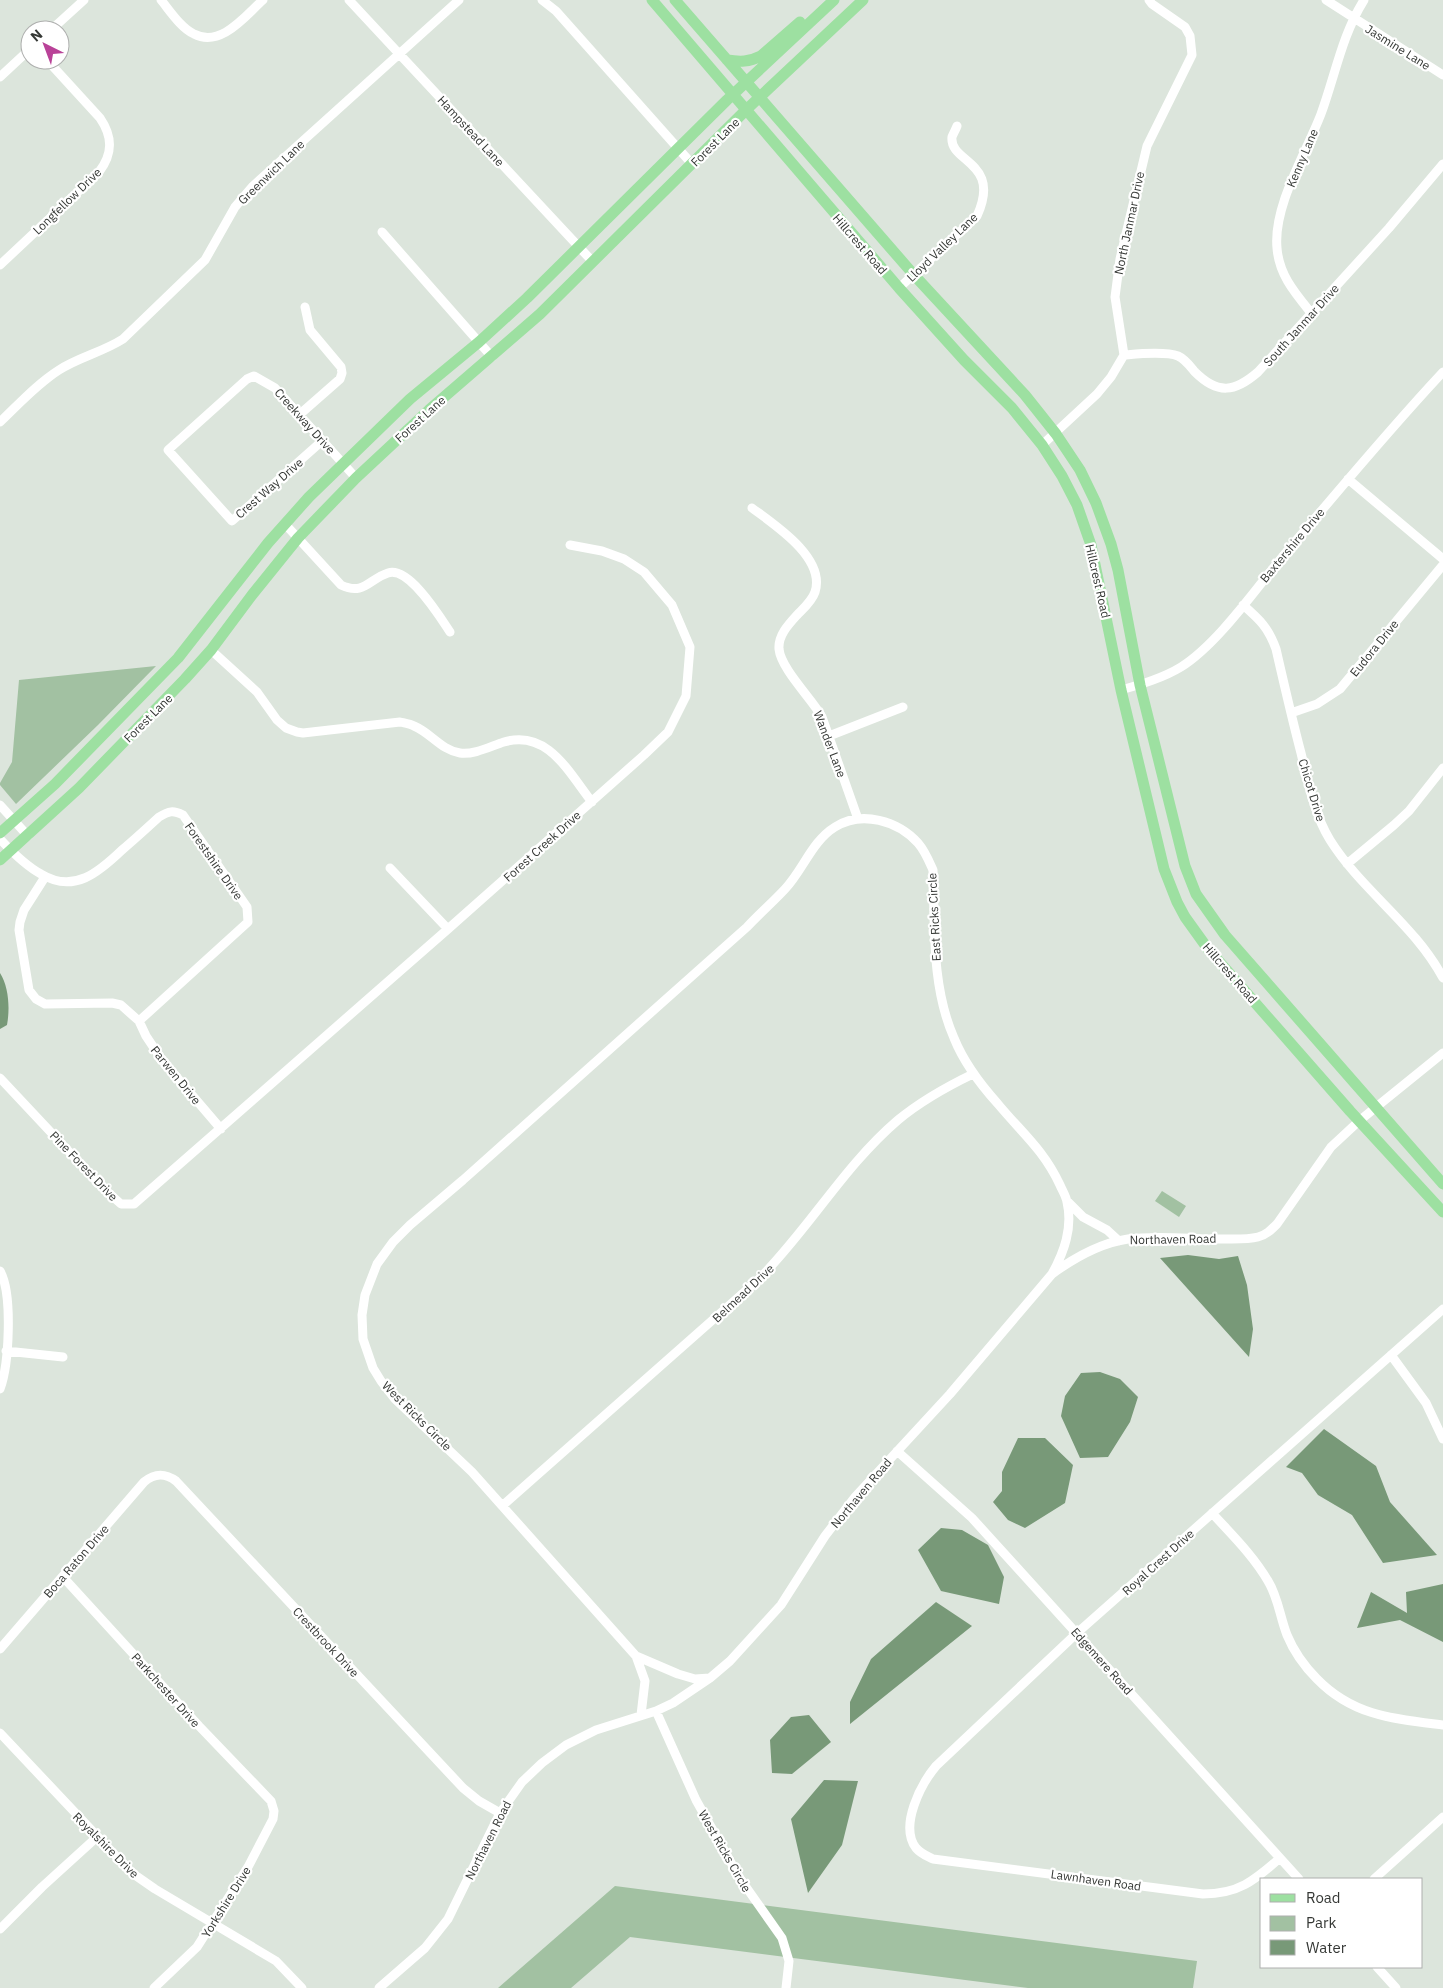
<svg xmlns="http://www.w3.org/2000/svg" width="1443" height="1988" viewBox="0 0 1443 1988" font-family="'IBM Plex Sans',sans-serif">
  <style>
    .green { fill: #a2c1a2 }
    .water { fill: #789978 }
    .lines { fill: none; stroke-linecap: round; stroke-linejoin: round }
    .minor { stroke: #fff; stroke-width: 9 }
    .major { stroke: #9de0a1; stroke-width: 11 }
    .labels { text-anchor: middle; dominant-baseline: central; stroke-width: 4.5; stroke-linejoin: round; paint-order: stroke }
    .street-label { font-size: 12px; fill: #353835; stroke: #fff }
  </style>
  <rect width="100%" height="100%" fill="#dce5dc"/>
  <path class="green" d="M156 666 98 725 16 804 0 785V783L12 762 19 680Z
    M1162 1191 1186 1206 1179 1217 1155 1201Z
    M615 1886 1197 1961 1193 1988H1028L630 1937 571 1988H498Z"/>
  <path class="water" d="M0 973C9 987 10 1009 7 1025L0 1029Z
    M1188 1255 1219 1259 1238 1256 1247 1285 1253 1329 1249 1357 1160 1258Z
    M1100 1372 1120 1379 1138 1397 1130 1422 1108 1457 1080 1458 1061 1416 1065 1396 1081 1373Z
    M1324 1429 1376 1466 1390 1502 1437 1555 1383 1563 1352 1515 1318 1495 1302 1473 1286 1467Z
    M1018 1438H1045L1073 1465 1065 1503 1025 1528 1008 1520 993 1502 1002 1491V1472Z
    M941 1528 962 1530 988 1545 1004 1577 999 1604 941 1591 918 1550Z
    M1443 1584V1642L1400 1620 1357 1628 1371 1592 1407 1613 1406 1592Z
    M936 1602 972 1626 850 1724V1702L871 1659Z
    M809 1715 831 1742 792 1774 772 1773 770 1740 791 1717Z
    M824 1780 858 1781 842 1845 808 1893 791 1819Z"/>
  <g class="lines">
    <path class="minor" d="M161 0C170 11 181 28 194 34 221 48 245 16 263 0
      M349 0 593 262
      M542 0 556 11 692 164
      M1326 0 1443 75
      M51 30 84 0
      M0 77 30 49
      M382 232 492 357
      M0 265 99 172C113 154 113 137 100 118L47 60
      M899 288 977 216C1002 161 949 163 952 137 953 134 956 129 957 126
      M1312 314C1295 293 1279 275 1277 248 1273 206 1306 153 1321 114 1335 76 1342 35 1364 0
      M1124 355C1137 354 1165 351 1178 356 1185 359 1190 366 1195 372 1218 395 1235 392 1258 372L1389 228 1443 164
      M299 415 340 379 342 373 341 367 310 330 305 307
      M0 422C19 404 37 384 59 370 79 357 103 352 123 339L205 260 235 207 253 186 459 0
      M322 441 232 521 168 450 247 379 254 376 275 388 356 478
      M1042 445 1097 394 1111 377 1124 355 1115 297 1120 259 1147 146 1192 55 1190 36 1185 27 1152 4 1149 0
      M1348 479 1443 559
      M752 508C775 525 826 558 815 592 812 601 804 608 798 614 789 624 778 635 779 649 781 669 812 699 822 717L858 819
      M285 524 341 585C364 596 369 579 388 573 409 566 440 617 450 632
      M1243 605C1260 620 1268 627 1276 649 1284 684 1292 719 1301 753 1308 782 1314 814 1330 840 1362 891 1415 925 1443 978
      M211 650 257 692 277 720 286 728 297 732 303 733 400 722C404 723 410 724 414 726 431 733 441 750 460 753 474 755 491 746 504 742 548 729 569 773 592 802
      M1121 690C1142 684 1163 678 1181 667 1216 645 1252 594 1279 561 1333 497 1386 433 1443 372
      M1291 713 1317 704 1340 689 1443 565
      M829 736 903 707
      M0 805 28 836
      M0 839C12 852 26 866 41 874 74 894 99 872 122 850 135 839 147 828 159 817 169 811 173 810 183 815L247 907 248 922 139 1021
      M1347 864 1394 825 1409 811 1443 768
      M390 868 448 929
      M45 877 24 910 20 922 19 930 29 990 36 999 45 1004 112 1003 121 1005 139 1021 146 1036 162 1060 221 1129
      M0 1078 104 1189 121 1204H134L448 929 644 755 668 732 686 696 690 647 672 605 644 572 624 559 602 551 570 545
      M1067 1201 1083 1217 1107 1230 1119 1241
      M0 1271C13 1294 9 1365 0 1389
      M6 1351 63 1357
      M1391 1355 1426 1403 1443 1439
      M897 1451 972 1518 1299 1879
      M502 1506 759 1279C809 1229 844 1166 898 1120 921 1101 946 1087 973 1074
      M1212 1513C1231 1534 1253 1555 1268 1581 1278 1597 1280 1617 1287 1635 1294 1652 1304 1666 1317 1679 1353 1716 1394 1719 1443 1725
      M63 1577 199 1726 271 1801 274 1811 273 1819 248 1867 197 1947 154 1988
      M0 1649 144 1482C155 1473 165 1473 176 1481L463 1788 479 1801 500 1813
      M636 1656 645 1681 641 1715
      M710 1678 695 1679 678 1674 636 1656 472 1472 395 1399 381 1381 373 1368 363 1339 362 1315 365 1295 377 1264 393 1242 410 1225 463 1180 747 927C759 914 773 902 785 889 803 870 812 841 835 827 862 810 898 821 918 843 925 851 929 861 933 870 935 926 931 986 954 1038 964 1063 980 1084 998 1104 1022 1133 1043 1149 1060 1185 1062 1190 1066 1196 1067 1202 1073 1228 1064 1252 1052 1274
      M656 1711 696 1800 739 1877 782 1938 789 1961 786 1988
      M0 1733 132 1873 155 1889 276 1961 302 1988
      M1280 1858C1254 1881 1238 1894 1203 1894L933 1859C927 1856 921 1854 916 1848 899 1826 921 1784 936 1766L1077 1633 1443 1309
      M1374 1879 1443 1817
      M0 1929 42 1887 97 1837
      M1377 1967 1396 1988
      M379 1988 425 1948 448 1919 500 1813 522 1782 542 1763 566 1745 596 1730 656 1711 673 1703 710 1678 730 1661 781 1605 825 1536 855 1497 950 1394 1052 1274C1074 1258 1100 1243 1128 1239 1157 1235 1190 1239 1220 1239 1233 1239 1246 1240 1258 1237 1266 1235 1271 1230 1277 1224L1331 1147 1359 1121 1443 1053"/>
    <path class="major" d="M652 0 899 288 964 360 1012 408 1042 445 1062 476 1077 505 1091 545 1121 690 1164 869 1177 902 1185 917 1208 949 1350 1111 1443 1212
      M675 0 914 275 1025 395 1056 434 1080 470 1096 503 1111 544 1118 570 1140 685 1185 866 1196 894 1225 935 1443 1184
      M727 60C740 62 749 62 761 56L800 22
      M0 833 55 784 178 658 268 543 309 497 410 399 479 342 527 298 727 100 834 0
      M0 860 79 788 185 679 211 650 252 595 298 538 356 478 429 410 540 314 747 109 863 0"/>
  </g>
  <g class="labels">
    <g class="street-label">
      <text transform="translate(1398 47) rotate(32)">Jasmine Lane</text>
      <text transform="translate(471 131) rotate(47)">Hampstead Lane</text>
      <text transform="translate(715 142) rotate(-45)">Forest Lane</text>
      <text transform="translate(1302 158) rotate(-67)">Kenny Lane</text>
      <text transform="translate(271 172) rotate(-44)">Greenwich Lane</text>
      <text transform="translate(67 201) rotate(-44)">Longfellow Drive</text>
      <text transform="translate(1129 223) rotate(-78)">North Janmar Drive</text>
      <text transform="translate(860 244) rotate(49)">Hillcrest Road</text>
      <text transform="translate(942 247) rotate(-44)">Lloyd Valley Lane</text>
      <text transform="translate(1301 325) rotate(-48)">South Janmar Drive</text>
      <text transform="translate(420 419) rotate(-42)">Forest Lane</text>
      <text transform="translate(305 421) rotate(48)">Creekway Drive</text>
      <text transform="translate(269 488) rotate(-41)">Crest Way Drive</text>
      <text transform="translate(1292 545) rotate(-50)">Baxtershire Drive</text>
      <text transform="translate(1098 581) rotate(77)">Hillcrest Road</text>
      <text transform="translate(1374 648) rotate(-51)">Eudora Drive</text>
      <text transform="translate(148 718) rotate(-45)">Forest Lane</text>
      <text transform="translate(830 744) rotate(69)">Wander Lane</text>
      <text transform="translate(1312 790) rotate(73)">Chicot Drive</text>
      <text transform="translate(542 846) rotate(-42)">Forest Creek Drive</text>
      <text transform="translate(214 861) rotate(55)">Forestshire Drive</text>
      <text transform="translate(934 917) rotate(-93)">East Ricks Circle</text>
      <text transform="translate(1230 973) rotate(49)">Hillcrest Road</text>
      <text transform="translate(176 1075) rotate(51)">Parwen Drive</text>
      <text transform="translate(84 1166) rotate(46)">Pine Forest Drive</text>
      <text transform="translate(1173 1239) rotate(-1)">Northaven Road</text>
      <text transform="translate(743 1293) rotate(-43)">Belmead Drive</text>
      <text transform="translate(417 1416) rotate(45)">West Ricks Circle</text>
      <text transform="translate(861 1493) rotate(-50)">Northaven Road</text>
      <text transform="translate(76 1561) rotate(-49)">Boca Raton Drive</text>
      <text transform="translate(1158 1562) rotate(-42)">Royal Crest Drive</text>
      <text transform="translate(326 1642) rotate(47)">Crestbrook Drive</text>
      <text transform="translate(1102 1661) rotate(48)">Edgemere Road</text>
      <text transform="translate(166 1690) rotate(48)">Parkchester Drive</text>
      <text transform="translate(488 1840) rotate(-63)">Northaven Road</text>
      <text transform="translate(106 1845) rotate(45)">Royalshire Drive</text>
      <text transform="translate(725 1851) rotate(60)">West Ricks Circle</text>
      <text transform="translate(1096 1880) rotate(8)">Lawnhaven Road</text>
      <text transform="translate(226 1902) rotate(-58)">Yorkshire Drive</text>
    </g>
  </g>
  <rect x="1260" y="1878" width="162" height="90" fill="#ffffff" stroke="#aeafae"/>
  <rect x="1270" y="1894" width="25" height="8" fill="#9de0a1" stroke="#aeafae"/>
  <text x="1306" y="1903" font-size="15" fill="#353835">Road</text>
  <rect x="1270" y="1916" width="25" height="15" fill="#a2c1a2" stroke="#aeafae"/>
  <text x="1306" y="1928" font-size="15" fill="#353835">Park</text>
  <rect x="1270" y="1940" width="25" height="15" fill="#789978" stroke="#aeafae"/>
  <text x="1306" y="1953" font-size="15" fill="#353835">Water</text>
  <g transform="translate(45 45) rotate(318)"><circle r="24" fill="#ffffff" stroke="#aeafae"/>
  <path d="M0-4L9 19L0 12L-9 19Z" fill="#b94298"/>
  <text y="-8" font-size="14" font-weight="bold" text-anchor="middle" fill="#353835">N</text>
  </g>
</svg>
